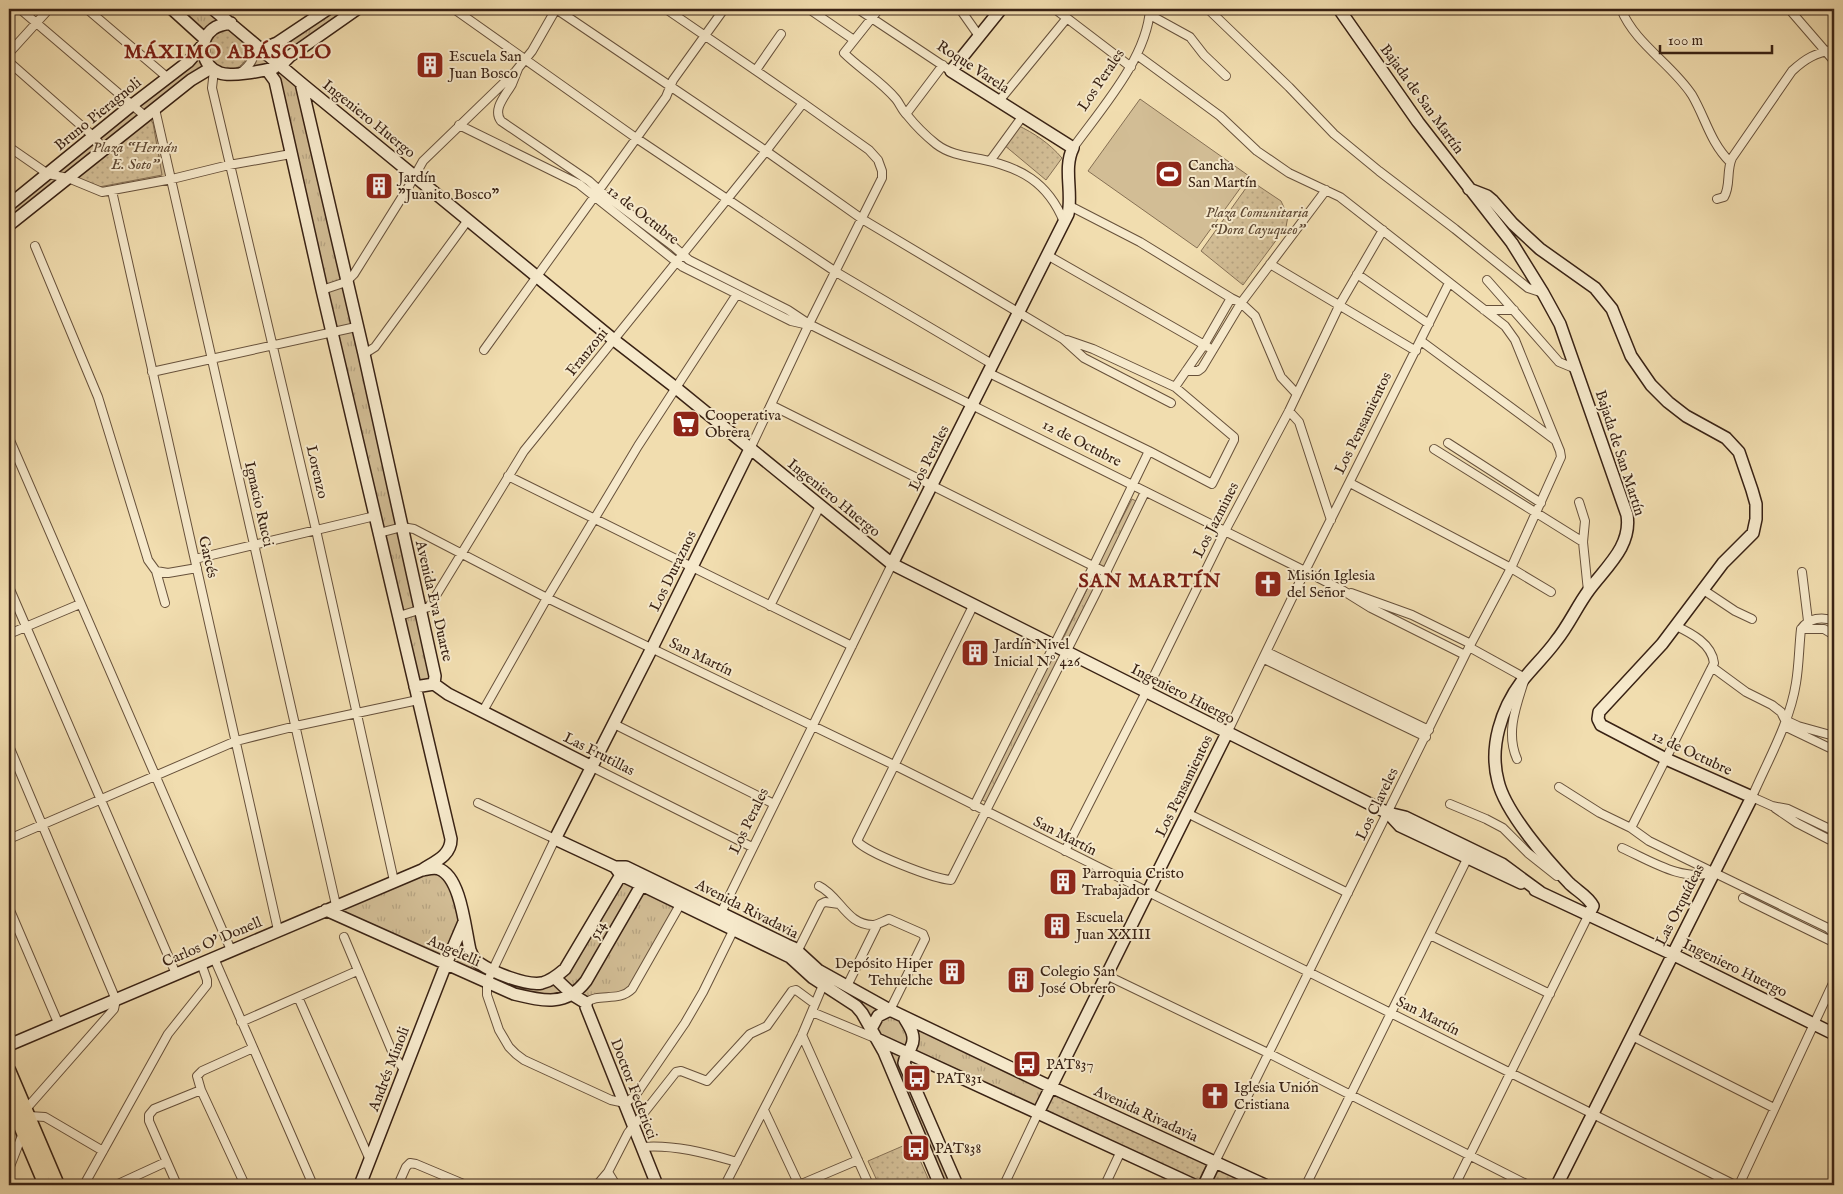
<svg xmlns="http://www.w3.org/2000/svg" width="1843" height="1194" viewBox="0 0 1843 1194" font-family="'IM FELL English',serif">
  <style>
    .grass { fill: url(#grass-tufts); stroke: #867054 }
    .park { fill: url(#park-dots); stroke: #867054 }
    .pitch { fill: #d2bd95; stroke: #867054 }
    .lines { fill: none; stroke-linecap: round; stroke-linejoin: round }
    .street-casing { stroke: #67513b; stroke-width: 10 }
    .secondary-casing { stroke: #392214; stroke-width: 14 }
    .primary-casing { stroke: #392214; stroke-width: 15 }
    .street { stroke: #f6e9cb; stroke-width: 8 }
    .secondary { stroke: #f6e9cb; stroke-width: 11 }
    .primary { stroke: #f1ddaf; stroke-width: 12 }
    .labels { text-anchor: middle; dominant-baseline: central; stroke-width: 4; stroke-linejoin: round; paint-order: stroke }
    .poi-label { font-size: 15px; fill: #392214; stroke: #f6e9cb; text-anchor: start }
    .street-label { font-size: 15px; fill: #392214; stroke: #f6e9cb }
    .park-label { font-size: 15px; font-style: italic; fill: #5f4934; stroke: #f6e9cb }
    .district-label { font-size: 20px; font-weight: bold; letter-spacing: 1px; fill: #7a1f14; stroke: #f6e9cb }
  </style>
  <defs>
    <pattern id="grass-tufts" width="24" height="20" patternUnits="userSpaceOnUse" patternTransform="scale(1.25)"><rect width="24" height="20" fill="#d2bd95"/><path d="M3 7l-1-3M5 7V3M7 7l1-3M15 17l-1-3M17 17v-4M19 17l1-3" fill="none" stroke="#b5a280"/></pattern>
    <pattern id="park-dots" width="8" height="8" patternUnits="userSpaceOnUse" patternTransform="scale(1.25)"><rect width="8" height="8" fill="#d2bd95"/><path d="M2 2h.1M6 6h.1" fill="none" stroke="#b5a280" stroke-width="1.8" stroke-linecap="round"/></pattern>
  </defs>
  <rect width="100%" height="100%" fill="#f1ddaf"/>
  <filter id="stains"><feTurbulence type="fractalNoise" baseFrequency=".004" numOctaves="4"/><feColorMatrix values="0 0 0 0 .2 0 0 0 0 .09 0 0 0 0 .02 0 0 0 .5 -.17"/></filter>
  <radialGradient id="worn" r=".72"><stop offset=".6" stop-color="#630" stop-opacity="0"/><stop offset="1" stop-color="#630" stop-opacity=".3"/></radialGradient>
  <path class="grass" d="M172 9H213L262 49 328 9H357L281 65 301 83 435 676 415 687 267 70 211 68 155 108 172 179 112 191 68 178 9 225V205L203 45Z
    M1132 499 1138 502 1105 568 1098 565Z
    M1093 577 1100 580 1068 644 1062 641Z
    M1052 657 1059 661 989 803 982 800Z
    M626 867 818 970 1265 1185H1194L908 1053 905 1059 957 1185H940L862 1013 794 960 681 903 632 989 594 999 573 995 529 998 326 910 422 870 445 872 473 958 515 979 555 978Z"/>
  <path class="park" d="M208 50a20 20 0 1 1 40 0a20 20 0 1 1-40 0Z
    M149 118 153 123 162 175 99 187 73 178Z
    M1017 125C1034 133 1049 143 1062 158L1046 180 1004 145Z
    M1251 181 1281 201 1288 216 1286 227 1243 285 1201 251Z
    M1058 1093 1203 1160 1206 1166 1199 1180 1192 1179 1052 1114 1046 1109 1052 1094Z
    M912 1142 931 1185H879L868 1161Z
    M1222 1167 1260 1185H1209L1216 1169Z"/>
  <path class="pitch" d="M1140 99 1249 176 1197 248 1088 171Z"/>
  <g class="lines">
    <defs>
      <path id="street" d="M20 9 145 116
        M87 9 168 78
        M454 9 636 138 836 272 992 364
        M556 9 766 151 862 219 1063 339 1084 358 1171 403
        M666 9 803 103 869 150 878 160 882 171V178L809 324 750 449
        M809 9 854 40
        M858 9 951 71
        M879 9 844 53C860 69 881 81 896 99 900 104 902 110 907 115 915 125 926 136 936 144 949 154 964 156 980 159 1020 167 1048 182 1064 222
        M960 9 979 36
        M1055 9 1131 67
        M1208 9 1289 87 1334 134 1379 171 1455 229 1528 288 1543 293
        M1621 9C1635 44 1672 64 1692 95 1706 119 1710 142 1730 162
        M1789 9 1834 61
        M1150 15 1190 37 1204 55 1226 76
        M9 53 49 9
        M1137 55 1220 116 1257 151 1289 173 1340 197 1505 326 1515 340 1560 451 1561 457 1511 568 1465 655 1215 1162
        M9 62 93 136 104 149
        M518 69C516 74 514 79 512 84 506 95 492 109 501 121L589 181 600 191 673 246 689 260 788 310 809 324 1305 571 1342 590 1371 608 1465 655
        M214 70 212 88 316 530 394 881
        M756 70 781 34
        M240 73C251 65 256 57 254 43
        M999 101 1067 18
        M155 109 336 905
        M906 114 943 65
        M459 125 579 184 683 267 791 321 804 324
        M9 147 48 174 68 178 102 192 172 179 229 165 291 154
        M1073 148C1101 109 1147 58 1150 9
        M990 161 1022 117
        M112 191 278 930
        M1717 199 1724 197C1731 186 1726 171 1732 158L1792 71C1807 57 1815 54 1834 49
        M1070 206 1140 242 1231 298
        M35 246 98 397 148 560 156 571 168 573 197 568
        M1047 255 1208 347
        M1270 264 1416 351
        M1357 274 1429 324
        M1487 280 1559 362 1576 369
        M322 290 346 282 354 274 409 186 423 161 515 72 532 51 556 9
        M1484 310H1514
        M1421 341 1555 440
        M484 350 666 97 673 80 724 9
        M364 354 375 347 468 220
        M1186 371H1198L1202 368 1241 303 1255 316 1281 377 1296 393
        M152 372 356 327
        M989 373 1149 451 1212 484 1234 440V437L1175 387 1093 349 1067 340
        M1175 387 1204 345 1231 298 1241 303 1326 190
        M771 405 1107 573
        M1289 411 1299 422 1331 520
        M9 438 231 950
        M1448 443 1541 503
        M1434 449 1583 542
        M508 476 852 646
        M1350 483 1511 568 1551 592
        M1579 502 1585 521 1583 542 1588 591
        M379 533 402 527 414 529 547 598 894 765 1735 1185
        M195 559 375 516
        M156 571 165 603
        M1802 572 1808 621
        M9 587 176 974
        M1702 589 1735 611 1752 619
        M1351 593 1412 615 1471 644
        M770 606 820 506
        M973 606 857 841C867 853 934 879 951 880L1096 593 1145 492
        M399 616 429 607 524 451 766 151 803 103
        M1834 621C1822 616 1809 618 1801 629 1799 647 1799 665 1796 683 1790 722 1768 760 1752 797L1772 806 1788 809 1834 831
        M1801 629H1824L1834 635
        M9 634 80 604
        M1469 647 1525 678C1517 704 1505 732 1517 759
        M1267 652 1429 730
        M1264 659 1426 737
        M1712 667 1746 692 1772 705 1781 712 1785 720 1798 726 1834 736
        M483 711 547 598 638 446 737 294
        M614 724 774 804
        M1784 726 1834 750
        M1227 733 1305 571 1449 283
        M9 746 116 1000 114 1009 26 1109
        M592 767 752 847
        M1559 787 1600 813 1631 828 1649 841 1828 928 1834 934
        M478 803 555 839 487 982V995L499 1030 509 1047 516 1054 524 1060 611 1100 625 1103 635 1096 685 1023 703 992 734 929
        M1450 804 1486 819 1503 828 1528 853 1557 876
        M974 806 1093 567 1149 451
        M1775 808 1797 823 1834 842
        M1187 813 1348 893
        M1631 828 1714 663C1712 644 1691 633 1676 626
        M9 839 236 741 296 726 418 700
        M1622 848C1649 860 1684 883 1713 872
        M1065 851 1146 692 1225 531 1289 411 1340 304 1383 230
        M819 886C840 896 847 926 874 925 879 924 884 921 889 919L923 934 925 939 890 1010
        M1743 898 1831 941 1834 940
        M9 908 59 1025
        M719 917 892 564
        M1430 935 1550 994
        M344 937 394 1056 405 1071
        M797 952 821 904 825 902 839 904
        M214 958 313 1185
        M1106 975 1268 1053 1528 1185
        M847 986 877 925
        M298 997 370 1160
        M586 1003C598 992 618 1003 632 989L681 903
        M812 1012 877 1039
        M241 1022 357 971
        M802 1035 869 1185
        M1632 1036 1774 1108
        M764 1110 799 1185
        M29 1116 45 1117 103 1151
        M641 1147C673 1144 706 1153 737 1162
        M9 1169 23 1133
        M608 1172 616 1185
        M84 1185 168 1034 207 985V980L201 963
        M116 1185 166 1162
        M177 1185 149 1121V1115L154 1109 201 1090
        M245 1185 201 1090 197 1076 202 1071 253 1048
        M398 1185 406 1167 410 1163 416 1164 466 1185
        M597 1185 608 1172 628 1133 676 1072 681 1071 707 1081 750 1034 767 1026 792 991 796 990 815 1004
        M725 1185 802 1035 823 985
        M799 1185 858 1160
        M1004 1185 1038 1113
        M1105 1185 1121 1151
        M1306 1185 1468 857
        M1455 1185 1588 916
        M1739 1185 1834 981"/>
      <path id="secondary" d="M172 9 205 39
        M213 9 301 83 614 340 676 388 892 564 1388 813 1405 817 1502 864 1540 892
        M1339 9 1418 122 1512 243 1543 293 1560 324 1627 515C1632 546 1606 567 1589 590 1577 606 1569 625 1556 641 1546 655 1533 667 1522 681 1501 709 1489 747 1498 781 1505 812 1547 860 1569 883 1577 891 1588 896 1593 906L1588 916
        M231 23C224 24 218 25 213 29 197 41 202 67 220 73 231 77 262 71 274 68
        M262 49 277 43 328 9
        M281 65 290 56 357 9
        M301 83 364 354 435 676 434 684 415 687
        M1469 189 1487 196 1493 201 1513 224 1540 249 1595 288 1612 309 1631 356 1651 385 1668 402 1686 416 1726 438 1739 452 1752 490 1756 504V519L1753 533 1723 563 1662 644 1599 712 1598 719 1601 725 1666 759 1752 797 1557 1185
        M9 205 132 105 188 62 203 45
        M9 225 191 80 211 68
        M750 449 652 648 555 839 615 867 621 875 790 957 813 978 856 1006 862 1013 884 1052 940 1185
        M892 564 1068 214C1073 193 1063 168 1073 148L951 71 1001 9
        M434 684 448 694 592 767
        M1388 813 1400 826 1521 883
        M615 867H626L787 945 794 948 818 970 890 1010 1051 1087 1265 1185
        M423 870C428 869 434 867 439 869 461 877 465 929 470 950 472 955 474 960 479 963 492 972 526 986 542 983 551 981 558 975 565 969L625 868
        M1535 890 1672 954 1834 1034
        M326 910 514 994C543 1001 566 1007 586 981L645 879
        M555 978 573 995 586 1003V1007L657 1185
        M903 1016C909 1026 917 1036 911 1047 909 1053 905 1056 904 1063L957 1185
        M871 1029 878 1016 890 1010
        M877 1039 1194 1185
        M9 1045 422 870C434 862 451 856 451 839L322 290 275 81 267 70
        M1038 1113 1227 733
        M360 1185 446 964 464 922
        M1204 1185 1215 1162"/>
      <path id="primary" d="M9 1070 58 1185
        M9 1100 45 1185"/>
    </defs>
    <use href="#street" class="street-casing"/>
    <use href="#secondary" class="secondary-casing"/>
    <use href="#primary" class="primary-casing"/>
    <use href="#street" class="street"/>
    <use href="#secondary" class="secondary"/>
    <use href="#primary" class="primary"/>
  </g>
  <defs>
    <symbol id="building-square" viewBox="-11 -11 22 22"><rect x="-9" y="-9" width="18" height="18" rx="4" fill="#8f2418" stroke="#f6e9cb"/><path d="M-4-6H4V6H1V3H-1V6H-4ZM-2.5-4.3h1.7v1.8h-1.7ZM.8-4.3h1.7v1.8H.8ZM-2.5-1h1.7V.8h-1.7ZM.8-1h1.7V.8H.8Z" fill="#fff"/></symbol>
    <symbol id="stadium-square" viewBox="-11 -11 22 22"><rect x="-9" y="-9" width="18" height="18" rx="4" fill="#8f2418" stroke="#f6e9cb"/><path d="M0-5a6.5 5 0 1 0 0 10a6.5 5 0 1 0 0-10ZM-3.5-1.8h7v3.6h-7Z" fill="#fff"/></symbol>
    <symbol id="supermarket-square" viewBox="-11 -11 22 22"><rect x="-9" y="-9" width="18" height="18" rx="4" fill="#8f2418" stroke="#f6e9cb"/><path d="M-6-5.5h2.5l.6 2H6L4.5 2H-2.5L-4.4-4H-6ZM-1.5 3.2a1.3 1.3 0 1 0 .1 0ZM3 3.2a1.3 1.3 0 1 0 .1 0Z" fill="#fff"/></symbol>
    <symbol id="church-square" viewBox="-11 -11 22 22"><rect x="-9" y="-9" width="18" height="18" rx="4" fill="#8f2418" stroke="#f6e9cb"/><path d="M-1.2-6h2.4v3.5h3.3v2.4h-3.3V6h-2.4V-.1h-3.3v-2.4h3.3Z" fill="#fff"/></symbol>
    <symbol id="bus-square" viewBox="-11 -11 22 22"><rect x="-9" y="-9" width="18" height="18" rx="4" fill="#8f2418" stroke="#f6e9cb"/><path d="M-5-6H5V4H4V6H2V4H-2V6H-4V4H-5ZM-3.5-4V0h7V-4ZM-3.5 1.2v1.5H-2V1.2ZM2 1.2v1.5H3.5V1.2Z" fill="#fff"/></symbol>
  </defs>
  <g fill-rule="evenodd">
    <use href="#building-square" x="414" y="49" width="32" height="32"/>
    <use href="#stadium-square" x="1153" y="158" width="32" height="32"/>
    <use href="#building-square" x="363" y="170" width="32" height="32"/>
    <use href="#supermarket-square" x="670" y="408" width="32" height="32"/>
    <use href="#church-square" x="1252" y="568" width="32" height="32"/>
    <use href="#building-square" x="959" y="637" width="32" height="32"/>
    <use href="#building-square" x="1047" y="866" width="32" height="32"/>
    <use href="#building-square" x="1041" y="910" width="32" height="32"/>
    <use href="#building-square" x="936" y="956" width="32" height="32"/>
    <use href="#building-square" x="1005" y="964" width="32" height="32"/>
    <use href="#bus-square" x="1011" y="1048" width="32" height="32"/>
    <use href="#bus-square" x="901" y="1062" width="32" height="32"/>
    <use href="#church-square" x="1199" y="1080" width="32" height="32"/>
    <use href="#bus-square" x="900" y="1132" width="32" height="32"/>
  </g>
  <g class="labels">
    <g class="poi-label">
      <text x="449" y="56">Escuela San<tspan x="449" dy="17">Juan Bosco</tspan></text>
      <text x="1188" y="165">Cancha<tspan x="1188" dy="17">San Martín</tspan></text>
      <text x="398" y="177">Jardín<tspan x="398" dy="17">"Juanito Bosco"</tspan></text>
      <text x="705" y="415">Cooperativa<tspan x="705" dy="17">Obrera</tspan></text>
      <text x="1287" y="575">Misión Iglesia<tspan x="1287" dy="17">del Señor</tspan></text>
      <text x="994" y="644">Jardín Nivel<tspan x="994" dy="17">Inicial Nº 426</tspan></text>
      <text x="1082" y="873">Parroquia Cristo<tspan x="1082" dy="17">Trabajador</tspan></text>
      <text x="1076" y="917">Escuela<tspan x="1076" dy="17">Juan XXIII</tspan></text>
      <text x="933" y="963" text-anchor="end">Depósito Hiper<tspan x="933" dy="17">Tehuelche</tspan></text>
      <text x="1040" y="971">Colegio San<tspan x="1040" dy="17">José Obrero</tspan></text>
      <text x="1046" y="1064">PAT837</text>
      <text x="936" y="1078">PAT831</text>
      <text x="1234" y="1087">Iglesia Unión<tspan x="1234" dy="17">Cristiana</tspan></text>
      <text x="935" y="1148">PAT838</text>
    </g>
    <g class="street-label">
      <text transform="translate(973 67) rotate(33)">Roque Varela</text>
      <text transform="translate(1101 80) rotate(-56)">Los Perales</text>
      <text transform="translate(1422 99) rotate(54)">Bajada de San Martín</text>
      <text transform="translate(98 114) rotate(-39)">Bruno Pieragnoli</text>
      <text transform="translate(369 119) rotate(39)">Ingeniero Huergo</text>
      <text transform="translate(643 215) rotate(38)">12 de Octubre</text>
      <text transform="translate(587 352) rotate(-51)">Franzoni</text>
      <text transform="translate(1363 423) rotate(-64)">Los Pensamientos</text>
      <text transform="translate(1082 443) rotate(27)">12 de Octubre</text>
      <text transform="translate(1620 453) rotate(72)">Bajada de San Martín</text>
      <text transform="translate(929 458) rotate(-63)">Los Perales</text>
      <text transform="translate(317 472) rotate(77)">Lorenzo</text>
      <text transform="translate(834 498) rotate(39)">Ingeniero Huergo</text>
      <text transform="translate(259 504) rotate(77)">Ignacio Rucci</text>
      <text transform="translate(1216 520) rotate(-63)">Los Jazmines</text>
      <text transform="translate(208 557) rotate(77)">Garcés</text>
      <text transform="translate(673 571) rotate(-64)">Los Duraznos</text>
      <text transform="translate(434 601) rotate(77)">Avenida Eva Duarte</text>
      <text transform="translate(701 657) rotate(26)">San Martín</text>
      <text transform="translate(1183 694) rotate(27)">Ingeniero Huergo</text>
      <text transform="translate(1692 753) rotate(25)">12 de Octubre</text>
      <text transform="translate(599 754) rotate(27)">Las Frutillas</text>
      <text transform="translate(1184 786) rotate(-64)">Los Pensamientos</text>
      <text transform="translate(1377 804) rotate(-64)">Los Claveles</text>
      <text transform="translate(749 821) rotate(-64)">Los Perales</text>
      <text transform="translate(1065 836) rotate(27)">San Martín</text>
      <text transform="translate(1680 905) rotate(-63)">Las Orquídeas</text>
      <text transform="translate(747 909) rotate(27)">Avenida Rivadavia</text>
      <text transform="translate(598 930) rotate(-60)">514</text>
      <text transform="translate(212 942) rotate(-23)">Carlos O' Donell</text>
      <text transform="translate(454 951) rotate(24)">Angelelli</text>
      <text transform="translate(1735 968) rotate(26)">Ingeniero Huergo</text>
      <text transform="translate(1428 1016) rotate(27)">San Martín</text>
      <text transform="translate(389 1069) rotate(-69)">Andrés Minoli</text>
      <text transform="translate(634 1089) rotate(69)">Doctor Federicci</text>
      <text transform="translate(1146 1114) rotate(25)">Avenida Rivadavia</text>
    </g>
    <g class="park-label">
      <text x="135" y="147">Plaza “Hernán<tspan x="135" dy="17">E. Soto”</tspan></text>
      <text x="1257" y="212">Plaza Comunitaria<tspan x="1257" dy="17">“Dora Cayuqueo”</tspan></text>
    </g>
    <g class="district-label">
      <text x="228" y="52">MÁXIMO ABÁSOLO</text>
      <text x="1150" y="581">SAN MARTÍN</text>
    </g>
  </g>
  <rect width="1843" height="1194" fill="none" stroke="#f1ddaf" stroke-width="30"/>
  <rect x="10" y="10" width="1823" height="1174" fill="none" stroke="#392214" stroke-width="2.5"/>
  <rect x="15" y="15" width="1813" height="1164" fill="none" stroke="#392214"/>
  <path d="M1660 45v8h112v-8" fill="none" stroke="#392214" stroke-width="2.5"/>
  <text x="1668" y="45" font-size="15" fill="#392214" stroke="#f6e9cb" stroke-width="4" paint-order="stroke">100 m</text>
  <rect width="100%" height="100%" filter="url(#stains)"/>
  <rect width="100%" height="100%" fill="url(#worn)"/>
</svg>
